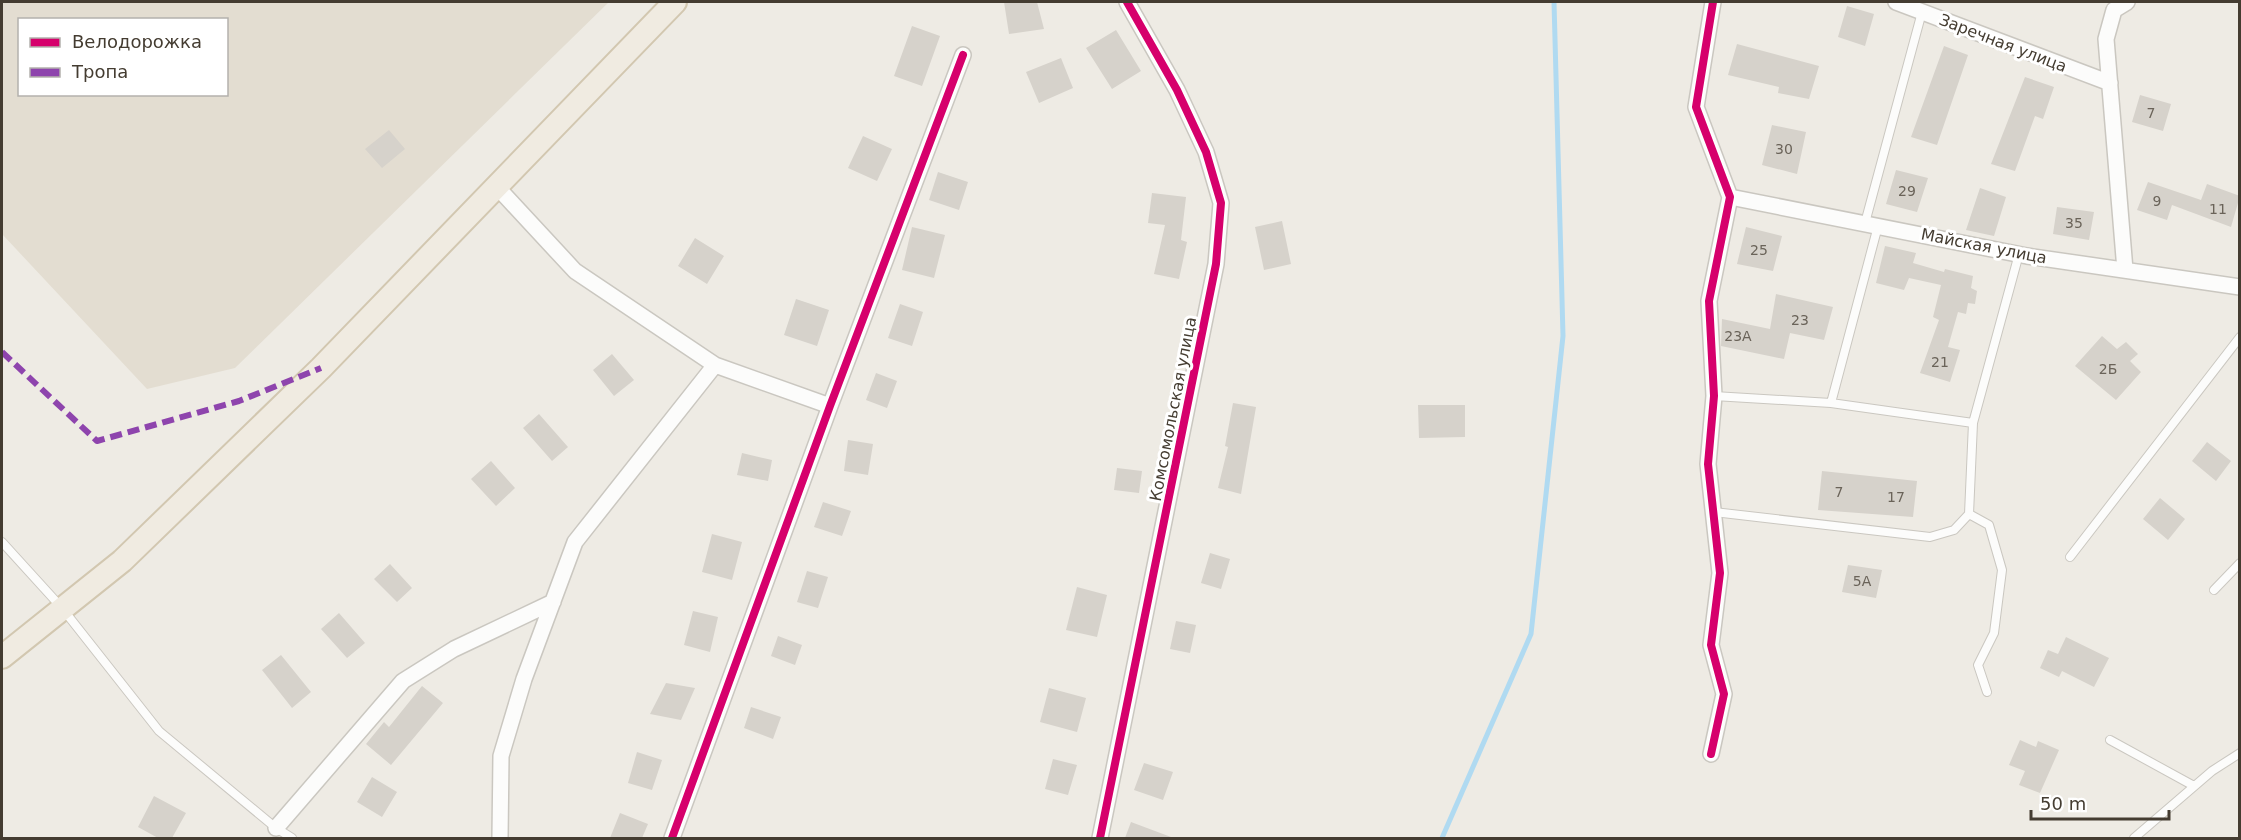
<svg xmlns="http://www.w3.org/2000/svg" width="2241" height="840" viewBox="0 0 2241 840" font-family="'DejaVu Sans',sans-serif">
  <style>
    .residential { fill: #e3ddd1; fill-rule: evenodd }
    .lines { fill: none; stroke-linecap: round; stroke-linejoin: round }
    .stream { stroke: #b0daf1; stroke-width: 5 }
    .building { fill: #d6d2cb }
    .service-casing { stroke: #cac7c0; stroke-width: 10 }
    .minor-casing { stroke: #cac7c0; stroke-width: 18 }
    .primary-casing { stroke: #d2c7b0; stroke-width: 26 }
    .service { stroke: #fcfcfb; stroke-width: 8 }
    .minor { stroke: #fcfcfb; stroke-width: 15 }
    .primary { stroke: #f0ebe1; stroke-width: 22 }
    .quiet { stroke: #8e44ad; stroke-width: 6; stroke-dasharray: 12 6; stroke-linecap: butt }
    .cycleway-casing { stroke: #fff; stroke-width: 11 }
    .cycleway { stroke: #d6006c; stroke-width: 8 }
    .labels { text-anchor: middle; dominant-baseline: central; stroke-width: 6; stroke-linejoin: round; paint-order: stroke }
    .number-label { font-size: 14px; fill: #6a6359 }
    .street-label { font-size: 16px; fill: #443c31; stroke: #fff }
  </style>
  <rect width="100%" height="100%" fill="#eeebe4"/>
  <path class="residential" d="M2 2H609L235 368 147 389 2 234ZM20 20H226V94H20Z"/>
  <g class="lines">
    <path class="stream" d="M1442 838 1531 634 1563 336 1554 2"/>
  </g>
  <path class="building" d="M1004 2H1037L1044 29 1009 34Z
    M1847 6 1874 14 1865 46 1838 37Z
    M912 26 940 36 922 86 894 76Z
    M1116 30 1141 71 1112 89 1086 48Z
    M1737 44 1819 66 1809 99 1778 93 1779 87 1728 75Z
    M1944 46 1968 55 1937 145 1911 137Z
    M1061 58 1073 88 1039 103 1026 72Z
    M2025 77 2054 87 2043 119 2035 116 2015 171 1991 164Z
    M2140 95 2171 104 2163 131 2132 122Z
    M1772 125 1806 132 1797 174 1762 165Z
    M389 130 405 149 382 168 365 149Z
    M863 136 892 149 877 181 848 168Z
    M1896 170 1928 178 1917 212 1886 204Z
    M938 172 968 182 959 210 929 200Z
    M2148 182 2201 200 2207 184 2240 196 2231 227 2172 205 2167 220 2137 210Z
    M1980 188 2006 197 1994 236 1966 230Z
    M1152 193 1186 197 1181 240 1187 242 1179 279 1154 274 1165 225 1148 223Z
    M2057 207 2094 212 2089 240 2053 234Z
    M1282 221 1291 264 1264 270 1255 227Z
    M912 227 945 235 934 278 902 270Z
    M1746 227 1782 236 1773 271 1737 264Z
    M695 238 724 256 707 284 678 266Z
    M1885 246 1916 253 1913 263 1944 272 1945 269 1973 276 1971 288 1977 291 1975 304 1968 303 1966 314 1958 312 1948 347 1960 350 1950 382 1920 373 1939 320 1933 317 1941 285 1909 278 1904 290 1876 283Z
    M1776 294 1833 307 1824 340 1790 333 1784 359 1721 346 1722 319 1770 329Z
    M796 299 829 310 817 346 784 335Z
    M900 304 923 312 912 346 888 338Z
    M2102 336 2117 349 2126 342 2138 354 2130 361 2141 372 2116 400 2075 366Z
    M612 354 634 380 614 396 593 370Z
    M876 373 897 381 887 408 866 400Z
    M1233 403 1256 407 1241 494 1218 488 1228 447 1225 446Z
    M1418 405H1465V437L1419 438Z
    M539 414 568 447 552 461 523 428Z
    M848 440 873 444 868 475 844 471Z
    M2207 442 2231 461 2216 481 2192 461Z
    M742 453 772 460 768 481 737 475Z
    M491 461 515 488 496 506 471 479Z
    M1117 468 1142 471 1139 493 1114 490Z
    M1822 471 1917 481 1913 517 1818 510Z
    M2160 498 2185 519 2168 540 2143 519Z
    M823 502 851 511 842 536 814 527Z
    M712 534 742 542 732 580 702 572Z
    M1210 553 1230 559 1221 589 1201 583Z
    M390 564 412 588 397 602 374 579Z
    M1848 565 1882 570 1876 598 1842 592Z
    M807 571 828 577 818 608 797 602Z
    M1077 587 1107 595 1097 637 1066 630Z
    M693 611 718 617 710 652 684 645Z
    M339 613 365 643 347 658 321 629Z
    M1176 621 1196 625 1190 653 1170 649Z
    M778 636 802 645 795 665 771 656Z
    M2066 637 2109 658 2094 687 2062 671 2059 677 2040 668 2048 650 2058 654Z
    M281 655 311 692 292 708 262 670Z
    M666 683 695 688 681 720 650 714Z
    M422 686 443 703 391 765 366 744 384 722 389 727Z
    M1049 688 1086 698 1077 732 1040 722Z
    M751 707 781 717 773 739 744 728Z
    M2020 740 2036 747 2038 741 2059 750 2040 793 2019 785 2025 771 2009 765Z
    M637 752 662 760 652 790 628 783Z
    M1053 759 1077 765 1068 795 1045 789Z
    M1144 763 1173 772 1163 800 1134 790Z
    M372 777 397 792 382 817 357 802Z
    M154 796 186 813 172 838H158L138 827Z
    M620 813 648 824 642 838H610Z
    M1131 822 1171 837V838H1125Z"/>
  <g class="lines">
    <defs>
      <path id="service" d="M1865 223 1922 12
        M1714 396 1831 403 1878 226
        M1831 403 1973 423
        M1714 512 1930 537 1954 530 1969 514 1973 423 2019 254
        M1969 514 1989 525 2002 570 1994 633 1978 665 1987 692
        M2 542 62 608 159 731 276 828 292 838
        M2070 557 2240 337
        M2214 590 2240 563
        M2110 740 2194 786
        M2134 838 2212 771 2240 753"/>
      <path id="minor" d="M1896 2 2110 83
        M497 187 575 271 715 365 830 406
        M1730 197 2027 256 2240 287
        M2125 270 2106 39 2114 10 2127 2
        M1711 754 1724 694 1711 645 1720 573 1708 464 1714 396 1709 301 1730 197 1696 107 1713 2
        M276 828 403 681 454 649 553 602
        M500 838 501 756 524 679 575 542 715 365
        M672 838 830 406 963 55
        M1100 838 1216 264 1221 203 1206 152 1177 90 1127 2"/>
      <path id="primary" d="M2 657 122 561 321 368 675 2"/>
    </defs>
    <use href="#service" class="service-casing"/>
    <use href="#minor" class="minor-casing"/>
    <use href="#primary" class="primary-casing"/>
    <use href="#service" class="service"/>
    <use href="#minor" class="minor"/>
    <use href="#primary" class="primary"/>
    <path class="quiet" d="M2 352 97 441 239 401 321 368"/>
    <defs>
      <path id="cycleway" d="M1711 754 1724 694 1711 645 1720 573 1708 464 1714 396 1709 301 1730 197 1696 107 1713 2
        M672 838 830 406 963 55
        M1100 838 1216 264 1221 203 1206 152 1177 90 1127 2"/>
    </defs>
    <use href="#cycleway" class="cycleway-casing"/>
    <use href="#cycleway" class="cycleway"/>
  </g>
  <g class="labels">
    <g class="number-label">
      <text x="2151" y="113">7</text>
      <text x="1784" y="149">30</text>
      <text x="1907" y="191">29</text>
      <text x="2157" y="201">9</text>
      <text x="2218" y="209">11</text>
      <text x="2074" y="223">35</text>
      <text x="1759" y="250">25</text>
      <text x="1800" y="320">23</text>
      <text x="1738" y="336">23А</text>
      <text x="1940" y="362">21</text>
      <text x="2108" y="369">2Б</text>
      <text x="1839" y="492">7</text>
      <text x="1896" y="497">17</text>
      <text x="1862" y="581">5А</text>
    </g>
    <g class="street-label">
      <text transform="translate(2003 43) rotate(21)">Заречная улица</text>
      <text transform="translate(1984 246) rotate(11)">Майская улица</text>
      <text transform="translate(1173 409) rotate(-79)">Комсомольская улица</text>
    </g>
  </g>
  <rect width="2241" height="840" fill="none" stroke="#443c31" stroke-width="6"/>
  <rect x="18" y="18" width="210" height="78" fill="#ffffff" stroke="#b4b1ad" stroke-width="1.5"/>
  <rect x="30" y="38" width="30" height="9" fill="#d6006c" stroke="#b4b1ad" stroke-width="1.5"/>
  <text x="72" y="48" font-size="18" fill="#443c31">Велодорожка</text>
  <rect x="30" y="68" width="30" height="9" fill="#8e44ad" stroke="#b4b1ad" stroke-width="1.5"/>
  <text x="72" y="78" font-size="18" fill="#443c31">Тропа</text>
  <path d="M2031 810v9h138v-9" fill="none" stroke="#443c31" stroke-width="3"/>
  <text x="2040" y="810" font-size="18" fill="#443c31" stroke="#ffffff" stroke-width="4.5" paint-order="stroke">50 m</text>
</svg>
